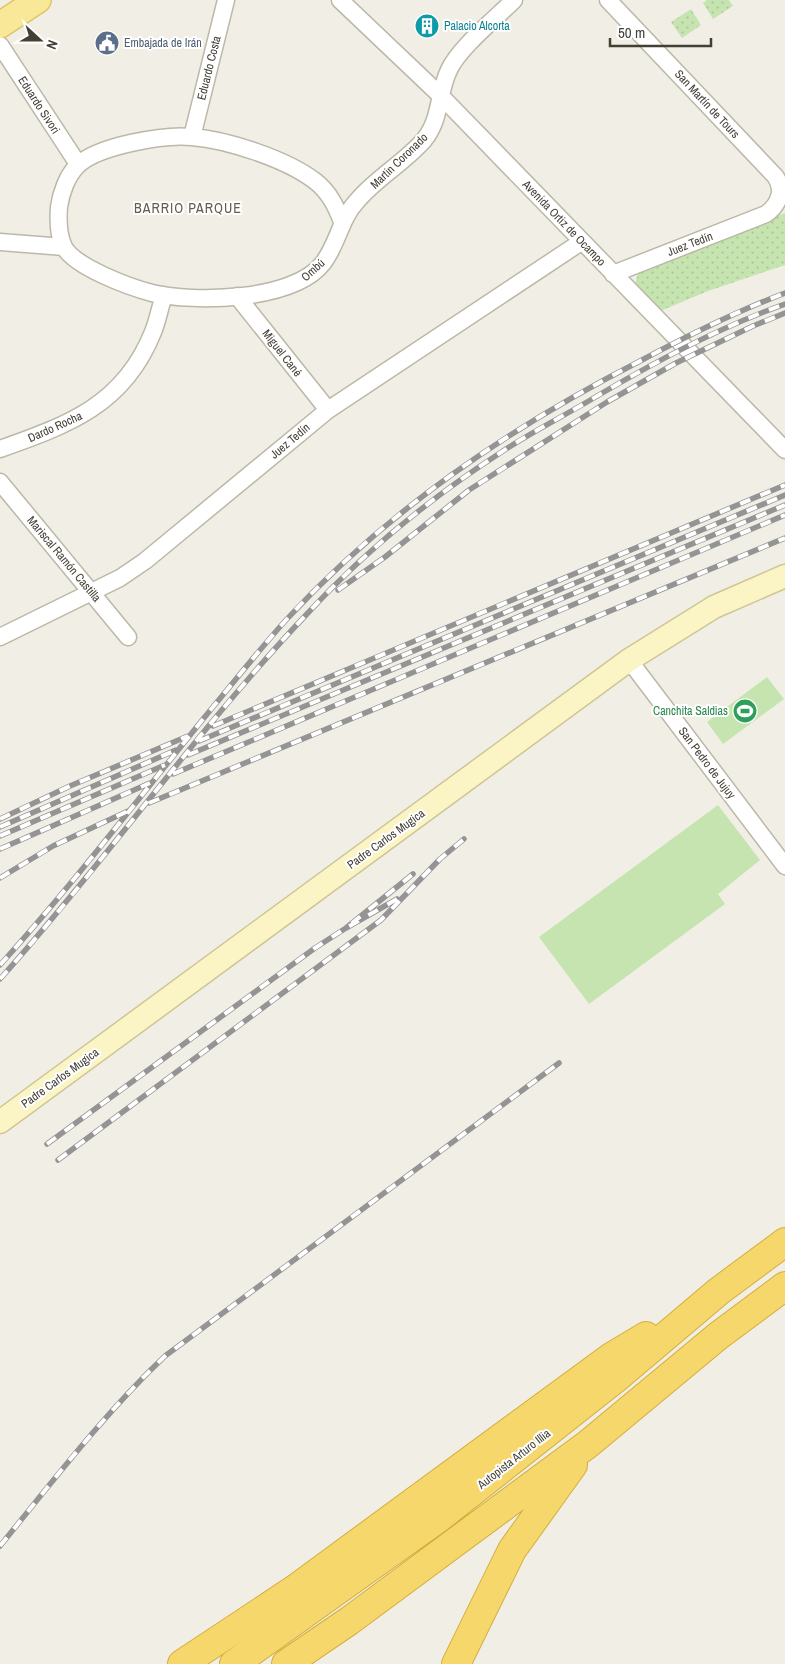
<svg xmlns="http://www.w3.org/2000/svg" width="785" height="1664" viewBox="0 0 785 1664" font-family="'Archivo Narrow',sans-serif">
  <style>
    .grass { fill: url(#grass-dots) }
    .garden { fill: #c6e4b0 }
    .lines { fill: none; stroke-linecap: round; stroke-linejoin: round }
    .street-casing { stroke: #bcb8a8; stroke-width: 19 }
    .secondary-casing { stroke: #cfc697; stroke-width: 25 }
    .primary-casing { stroke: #dcc668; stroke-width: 28 }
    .highway-casing { stroke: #d4ad3c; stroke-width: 30 }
    .street { stroke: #fff; stroke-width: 16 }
    .secondary { stroke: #fbf4c5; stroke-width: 22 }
    .primary { stroke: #f8e897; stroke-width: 25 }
    .highway { stroke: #f6d76c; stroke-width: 28 }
    .rail-casing { stroke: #949494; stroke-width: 5.5 }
    .rail { stroke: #fff; stroke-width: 4; stroke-dasharray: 11; stroke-linecap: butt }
    .labels { text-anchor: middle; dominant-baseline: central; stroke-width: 4; stroke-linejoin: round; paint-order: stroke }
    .culture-label { font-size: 12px; fill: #0d838f; stroke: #fff; text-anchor: start }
    .service-label { font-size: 12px; fill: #4e5e75; stroke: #fff; text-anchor: start }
    .street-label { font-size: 12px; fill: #433f35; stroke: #fff }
    .leisure-label { font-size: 12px; fill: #27864d; stroke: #fff; text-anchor: end }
    .neighbourhood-label { font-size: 14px; letter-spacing: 1px; fill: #665e4d; stroke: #fff }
  </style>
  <defs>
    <pattern id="grass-dots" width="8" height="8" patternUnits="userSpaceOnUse" patternTransform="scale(1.25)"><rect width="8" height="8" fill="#c6e4b0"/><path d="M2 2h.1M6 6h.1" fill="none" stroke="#abc598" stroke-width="1.8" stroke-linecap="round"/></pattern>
  </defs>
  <rect width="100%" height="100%" fill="#f1efe5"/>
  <path class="grass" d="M707 0H729L733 6 713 19 703 3Z
    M691 9 701 25 682 38 671 22Z
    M785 213V265L708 291 658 312 635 285 638 273 644 269Z"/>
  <path class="garden" d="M767 677 784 699 723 744 707 722Z
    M718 805 760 860 718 894 725 904 589 1004 539 937Z"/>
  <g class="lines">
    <defs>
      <path id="street" d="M340 0 441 96 785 450
        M608 0 775 176C785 189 779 205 766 214L613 274
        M0 45 78 164
        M192 137 226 0
        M342 222C336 206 329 192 315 181 286 159 228 140 192 137 165 134 96 146 77 166 67 176 61 193 59 207 58 220 58 235 64 247 75 267 129 287 152 293 194 303 294 301 323 263 338 244 340 219 357 201 376 178 404 163 424 140 441 120 438 92 449 70 459 48 496 18 514 0
        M0 242 64 247
        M237 296 328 410
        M0 449C68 425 124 405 153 332 158 320 160 307 164 295
        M0 482 128 637
        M0 637 120 578 145 561 328 410 581 242
        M629 660 785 866"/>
      <path id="secondary" d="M0 1122 629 660 714 607 785 576"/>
      <path id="primary" d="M0 25 38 0"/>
      <path id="highway" d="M182 1664 295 1589 611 1357 646 1336
        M234 1664 440 1517 615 1379 719 1291 785 1242
        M286 1664 349 1621 588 1444 718 1336 785 1286
        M456 1664 512 1550 573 1465"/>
    </defs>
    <use href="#street" class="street-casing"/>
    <use href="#secondary" class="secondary-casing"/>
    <use href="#primary" class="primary-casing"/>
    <use href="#highway" class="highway-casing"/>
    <use href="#street" class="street"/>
    <use href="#secondary" class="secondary"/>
    <use href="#primary" class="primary"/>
    <use href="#highway" class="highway"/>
    <defs>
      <path id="rail" d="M338 590 385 557 469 490 607 402 676 363 753 326 785 313
        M213 726 785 485
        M199 741 785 495
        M188 755 785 505
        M173 774 785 515
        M149 803 785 538
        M0 819 70 786 188 736
        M0 827 176 750
        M0 836 165 765
        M0 849 150 783
        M0 878 53 846 128 811
        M397 899 346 928 413 874
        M0 965C73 884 139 798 208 713 234 682 259 650 286 620 388 510 509 428 642 360 689 335 735 312 785 293
        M0 979C106 861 197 730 306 615 363 553 429 499 500 453 528 434 558 419 587 402 651 364 715 329 785 304
        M47 1144 315 948 346 928
        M58 1160 381 920 440 859 464 839
        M0 1546C53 1481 104 1414 165 1356L559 1063"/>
    </defs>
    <use href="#rail" class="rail-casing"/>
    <use href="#rail" class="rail"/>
  </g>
  <defs>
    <symbol id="building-disc" viewBox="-11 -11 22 22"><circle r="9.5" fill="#0f9aa8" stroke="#fff"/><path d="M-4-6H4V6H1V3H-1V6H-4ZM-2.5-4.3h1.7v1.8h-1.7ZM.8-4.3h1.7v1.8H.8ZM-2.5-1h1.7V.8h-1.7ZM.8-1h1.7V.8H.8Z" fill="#fff"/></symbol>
    <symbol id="civic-disc" viewBox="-11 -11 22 22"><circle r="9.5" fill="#5c6f8a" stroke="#fff"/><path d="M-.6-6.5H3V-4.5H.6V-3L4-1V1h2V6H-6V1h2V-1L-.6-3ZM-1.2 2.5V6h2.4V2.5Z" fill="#fff"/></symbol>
    <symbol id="stadium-disc" viewBox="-11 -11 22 22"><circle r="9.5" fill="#2e9e5b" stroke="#fff"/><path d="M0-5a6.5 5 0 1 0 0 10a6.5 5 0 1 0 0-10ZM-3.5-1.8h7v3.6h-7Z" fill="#fff"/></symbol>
  </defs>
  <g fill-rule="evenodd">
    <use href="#building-disc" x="413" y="12" width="28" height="28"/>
    <use href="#civic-disc" x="93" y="29" width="28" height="28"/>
    <use href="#stadium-disc" x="731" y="697" width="28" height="28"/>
  </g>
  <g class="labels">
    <g class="culture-label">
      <text x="444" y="26">Palacio Alcorta</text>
    </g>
    <g class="service-label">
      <text x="124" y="43">Embajada de Irán</text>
    </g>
    <g class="street-label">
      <text transform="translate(209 68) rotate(-76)">Eduardo Costa</text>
      <text transform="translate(707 104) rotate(47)">San Martín de Tours</text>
      <text transform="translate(39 105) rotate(57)">Eduardo Sivori</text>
      <text transform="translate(399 161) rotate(-44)">Martin Coronado</text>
      <text transform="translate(564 223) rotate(46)">Avenida Ortiz de Ocampo</text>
      <text transform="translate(690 244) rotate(-21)">Juez Tedín</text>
      <text transform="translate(313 270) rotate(-42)">Ombú</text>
      <text transform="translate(282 353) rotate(52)">Miguel Cané</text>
      <text transform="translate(55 427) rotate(-24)">Dardo Rocha</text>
      <text transform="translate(290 441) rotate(-40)">Juez Tedín</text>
      <text transform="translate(64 559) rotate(50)">Mariscal Ramón Castilla</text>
      <text transform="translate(707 763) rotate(53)">San Pedro de Jujuy</text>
      <text transform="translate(386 839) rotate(-36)">Padre Carlos Mugica</text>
      <text transform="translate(60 1078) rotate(-36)">Padre Carlos Mugica</text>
      <text transform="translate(514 1459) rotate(-38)">Autopista Arturo Illia</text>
    </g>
    <g class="leisure-label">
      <text x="728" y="711">Canchita Saldias</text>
    </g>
    <g class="neighbourhood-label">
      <text x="188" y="208">BARRIO PARQUE</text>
    </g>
  </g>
  <g transform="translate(40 40) rotate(111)" stroke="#ffffff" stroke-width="4" paint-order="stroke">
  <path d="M0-4L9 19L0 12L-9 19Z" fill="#433f35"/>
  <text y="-8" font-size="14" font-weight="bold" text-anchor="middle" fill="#433f35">N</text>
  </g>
  <path d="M610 38v8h101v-8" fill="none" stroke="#433f35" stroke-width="2.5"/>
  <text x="618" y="38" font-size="15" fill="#433f35" stroke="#ffffff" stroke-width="4" paint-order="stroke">50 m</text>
</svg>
